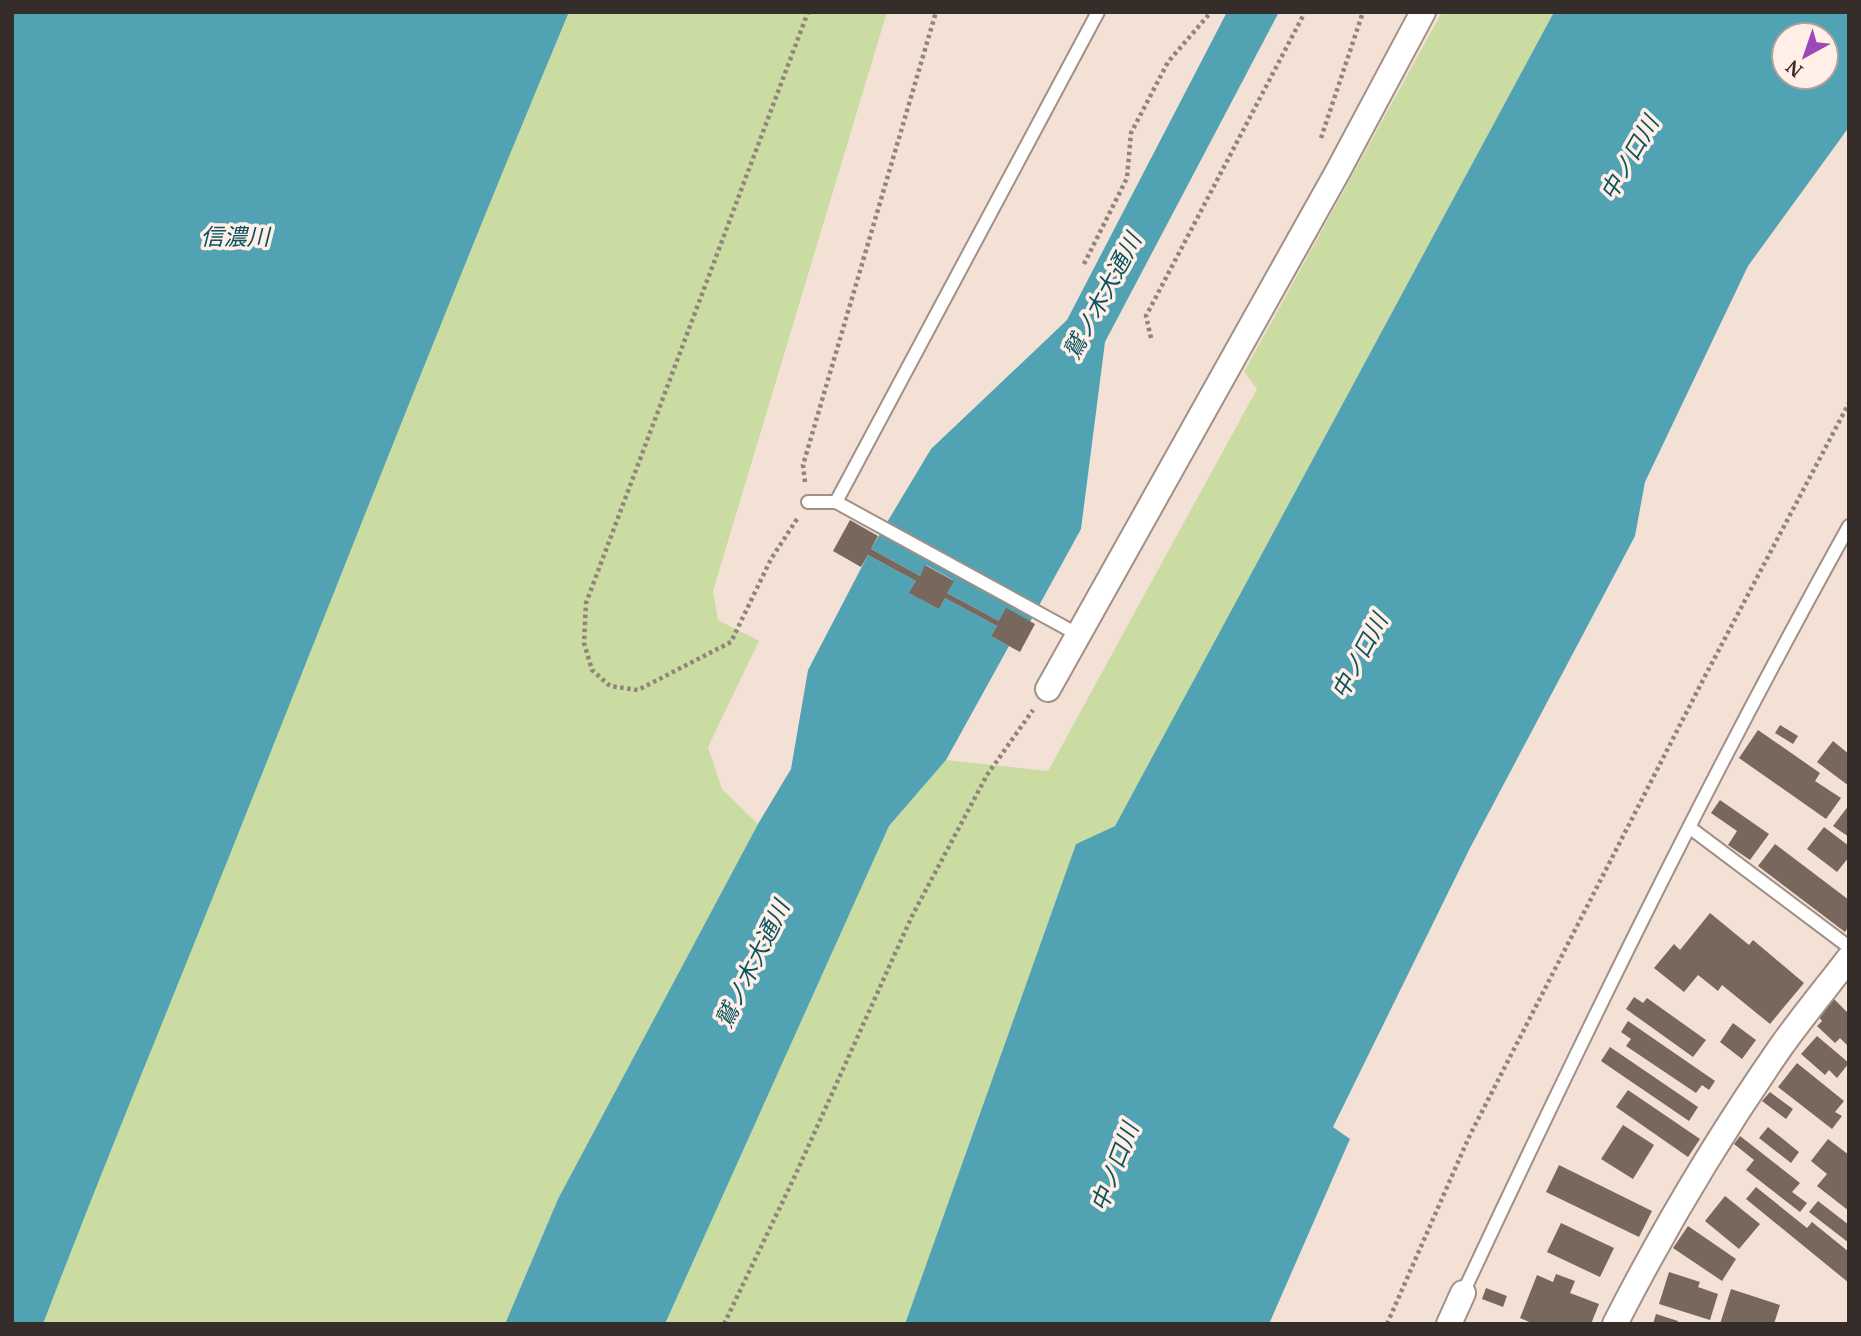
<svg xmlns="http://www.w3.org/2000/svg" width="1861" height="1336" viewBox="0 0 1861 1336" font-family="'PT Serif','Noto Sans JP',serif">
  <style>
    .green { fill: #cbdca3 }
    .water { fill: #51a3b3; fill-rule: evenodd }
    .building { fill: #78675d }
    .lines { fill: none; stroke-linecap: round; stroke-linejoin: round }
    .service-casing { stroke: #a28f85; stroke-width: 16 }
    .minor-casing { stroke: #a28f85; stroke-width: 28 }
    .path { stroke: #91847d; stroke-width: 4.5; stroke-dasharray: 3.5 3.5; stroke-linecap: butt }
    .service { stroke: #fff; stroke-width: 12 }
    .minor { stroke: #fff; stroke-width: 24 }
    .labels { text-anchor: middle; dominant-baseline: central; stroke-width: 7; stroke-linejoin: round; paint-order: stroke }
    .water-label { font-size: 23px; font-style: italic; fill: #095460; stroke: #ffefe6 }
  </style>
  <rect width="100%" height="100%" fill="#f4e1d6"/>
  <path class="green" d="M569 12H887L713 591 718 620 759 641 708 747 722 789 758 824 558 1199 505 1324H43L103 1167 472 243Z
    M1442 12H1554L1115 826 1076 844 905 1324H665L889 826 946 760 1048 771 1257 389 1244 372Z"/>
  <path class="water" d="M12 12H569C458 276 354 543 248 809 180 981 109 1151 43 1324H12Z
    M1227 12H1279L1105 342 1081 529 1030 622 999 621 947 593 953 580 926 565 920 576 871 549 931 449 1067 320Z
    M1554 12H1849V127L1748 266 1645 482 1635 536 1470 848 1333 1127 1350 1139 1269 1324H905L1076 844 1115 826ZM1784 35H1826V77H1784Z
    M868 555 916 581 910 593 939 609 945 598 997 626 991 636 1009 646 946 760 889 826 665 1324H505L558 1199 758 824 791 769 808 670Z"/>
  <path class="building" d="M850 520 878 536 871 549 920 576 925 565 954 581 947 593 999 621 1006 608 1035 624 1020 652 991 636 997 626 945 598 939 609 909 593 916 581 868 555 861 567 833 551Z
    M1780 725 1798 736 1793 744 1775 733Z
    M1758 730 1820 773 1815 781 1841 798 1826 819 1739 758Z
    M1833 741 1849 754V786L1817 762Z
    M1720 800 1769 834 1750 860 1728 845 1737 831 1711 813Z
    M1849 805V837L1833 826Z
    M1824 827 1849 846V857L1837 872 1807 849Z
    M1775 844 1849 900V926L1845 932 1758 866Z
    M1710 913 1749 945 1753 940 1804 983 1770 1024 1722 985 1718 991 1698 975 1684 992 1654 968 1674 944 1680 950Z
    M1634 997 1643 1003 1647 998 1706 1040 1693 1057 1626 1009Z
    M1834 999 1849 1014V1047L1840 1038 1835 1043 1817 1026 1822 1021 1818 1016Z
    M1628 1021 1715 1081 1709 1090 1702 1085 1696 1093 1626 1046 1631 1039 1621 1032Z
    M1733 1023 1756 1040 1742 1059 1720 1042Z
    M1817 1036 1849 1063 1837 1078 1829 1070 1825 1075 1801 1054Z
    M1610 1047 1698 1107 1689 1121 1601 1061Z
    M1797 1063 1844 1101 1835 1112 1842 1116 1832 1129 1778 1087Z
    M1628 1090 1700 1139 1688 1157 1616 1107Z
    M1770 1092 1793 1109 1786 1119 1762 1101Z
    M1623 1125 1654 1145 1633 1179 1601 1159Z
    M1768 1127 1799 1152 1791 1163 1759 1138Z
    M1740 1136 1800 1183 1792 1192 1807 1203 1800 1212 1746 1170 1754 1160 1734 1144Z
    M1828 1139 1849 1155V1211L1817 1186 1827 1174 1811 1161Z
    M1559 1165 1652 1211 1639 1237 1546 1192Z
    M1756 1187 1807 1228 1812 1222 1849 1252V1283L1746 1199Z
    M1725 1196 1760 1224 1739 1249 1705 1221Z
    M1818 1201 1849 1225V1243L1809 1212Z
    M1561 1223 1614 1248 1600 1277 1547 1252Z
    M1688 1226 1736 1259 1722 1281 1673 1248Z
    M1669 1272 1700 1282 1698 1287 1718 1294 1710 1320 1659 1304Z
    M1556 1274 1575 1281 1570 1293 1599 1304 1591 1324H1534L1520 1318 1537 1275 1553 1282Z
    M1486 1288 1507 1296 1503 1307 1482 1299Z
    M1731 1289 1780 1305 1774 1324H1720Z
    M1656 1314 1678 1321 1677 1324H1653Z"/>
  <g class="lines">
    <defs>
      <path id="service" d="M808 502H836L1077 634
        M836 502 1098 12
        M1689 827 1849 947
        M1463 1293C1584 1034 1710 776 1849 526"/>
      <path id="minor" d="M1048 689 1338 171 1423 12
        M1449 1324 1463 1293
        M1615 1324C1664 1228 1719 1136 1780 1048 1802 1017 1826 988 1849 958"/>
    </defs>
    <use href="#service" class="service-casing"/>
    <use href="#minor" class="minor-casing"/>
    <path class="path" d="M1321 138 1363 12
      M1084 264 1127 178 1131 133 1168 62 1211 12
      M1151 338 1146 316 1305 12
      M805 482 803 465 936 12
      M797 519 771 559 731 642 638 690 610 686 592 670 584 643 586 603 808 12
      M724 1324 794 1178 912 916 987 775 1033 710
      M1387 1324 1469 1137 1703 680 1849 403"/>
    <use href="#service" class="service"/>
    <use href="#minor" class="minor"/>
  </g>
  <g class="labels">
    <g class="water-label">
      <text transform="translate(1629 158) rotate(-60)">中ノ口川</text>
      <text x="235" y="236">信濃川</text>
      <text transform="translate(1102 296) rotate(-62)">鷲ノ木大通川</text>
      <text transform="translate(1359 656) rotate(-62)">中ノ口川</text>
      <text transform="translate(752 964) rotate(-64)">鷲ノ木大通川</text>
      <text transform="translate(1114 1167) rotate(-69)">中ノ口川</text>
    </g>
  </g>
  <rect width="1861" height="1336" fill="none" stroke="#342d29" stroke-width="28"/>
  <g transform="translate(1805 56) rotate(220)"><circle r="33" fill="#ffefe6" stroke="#aea19a" stroke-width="2"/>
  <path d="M0-5L12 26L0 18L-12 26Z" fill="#9c48b7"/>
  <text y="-10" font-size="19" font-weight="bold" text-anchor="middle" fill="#342d29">N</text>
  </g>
</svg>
